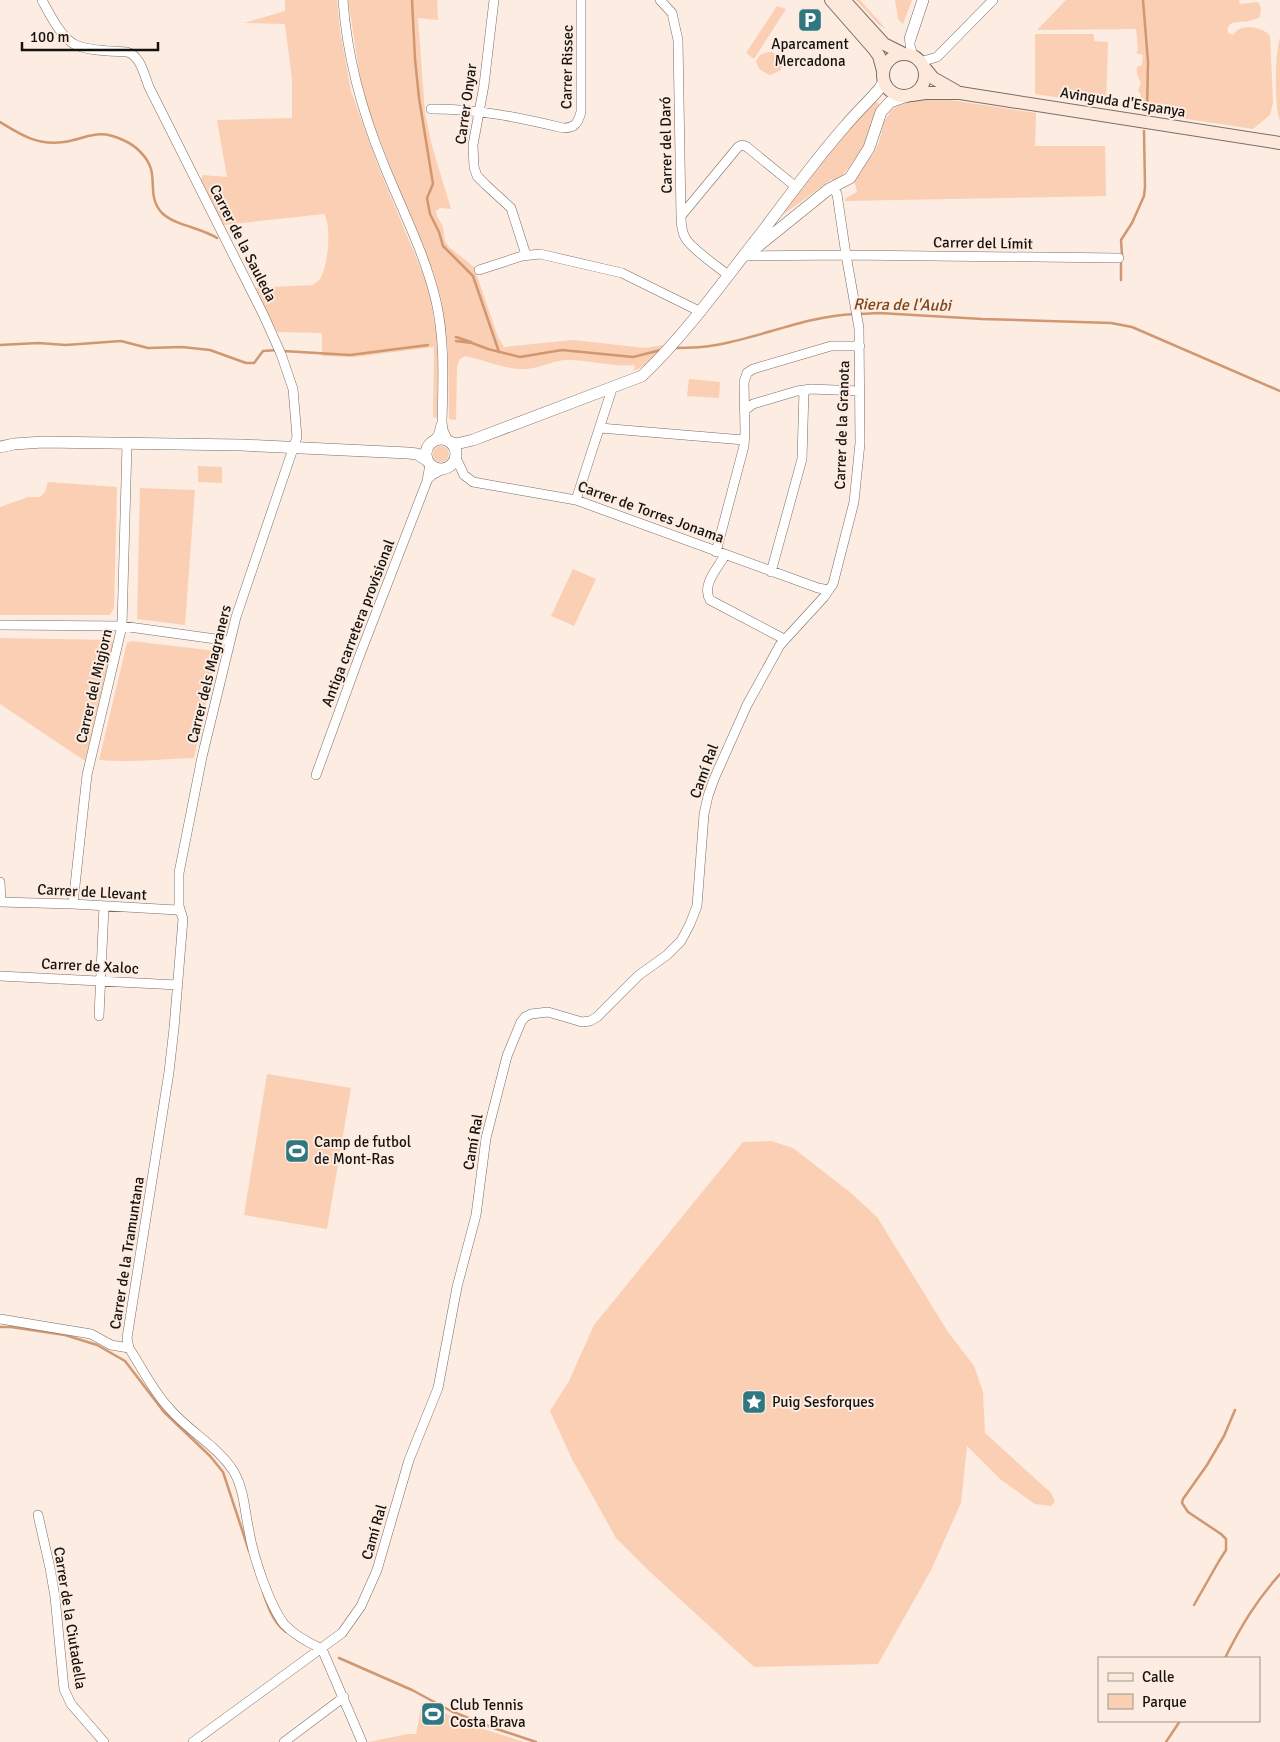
<svg xmlns="http://www.w3.org/2000/svg" width="1280" height="1742" viewBox="0 0 1280 1742" font-family="Signika,sans-serif">
  <style>
    .green { fill: #fbcfb3 }
    .lines { fill: none; stroke-linecap: round; stroke-linejoin: round }
    .stream { stroke: #d09770; stroke-width: 2.5 }
    .minor-casing { stroke: #7a6d64; stroke-width: 10 }
    .tertiary-casing { stroke: #7a6d64; stroke-width: 12 }
    .secondary-casing { stroke: #7a6d64; stroke-width: 14 }
    .minor { stroke: #fff; stroke-width: 9 }
    .tertiary { stroke: #fff; stroke-width: 11 }
    .secondary { stroke: #fce9dc; stroke-width: 12 }
    .labels { text-anchor: middle; dominant-baseline: central; stroke-width: 4; stroke-linejoin: round; paint-order: stroke }
    .poi-label { font-size: 15px; fill: #17120e; stroke: #fcece2; text-anchor: start }
    .street-label { font-size: 15px; fill: #17120e; stroke: #fcece2 }
    .water-label { font-size: 16px; font-style: italic; fill: #7e471c; stroke: #fcece2 }
  </style>
  <rect width="100%" height="100%" fill="#fcece2"/>
  <path class="green" d="M285 0H337L340 31 351 91 378 166 428 286 437 337 438 365 437 418 433 417 434 347 355 357 322 356V333L277 332 255 288 312 285C316 283 319 281 321 277 328 265 332 225 324 214L223 225 201 179 203 175 227 177 217 120 292 118V80L285 24 244 23 285 11Z
    M348 0H437L438 20 418 18 425 113 432 146 451 209 440 208 436 211 437 216 443 227 445 241 449 247 474 267 498 337 504 347 573 340 645 348 664 345C655 355 646 368 632 371L635 368 634 365C612 367 590 360 568 360 554 360 541 368 526 369 506 370 485 360 465 356L460 359 457 367 456 420 449 419 448 351 441 298 433 271 411 220 371 117 361 83Z
    M856 0H860L886 29 878 24Z
    M895 0H912L903 24 898 19Z
    M1066 0H1239L1240 4 1258 2 1261 8 1260 17C1257 19 1252 20 1249 21 1241 23 1225 19 1228 33L1233 35C1235 33 1237 30 1239 29 1249 25 1264 28 1270 36L1273 103 1270 115 1253 129 1141 112 1139 109 1141 94 1138 91 1141 83C1138 77 1136 74 1137 67L1142 65 1143 55 1136 53 1138 50 1136 29 1037 30Z
    M777 6 786 9 754 59 746 53Z
    M1035 34H1094V41L1108 42 1106 105 1035 94Z
    M1280 38V120C1274 109 1275 50 1280 38Z
    M767 52H772C778 57 784 62 781 70L771 75C763 72 758 70 756 61L760 55Z
    M923 99H944L1036 113 1035 146H1105L1106 196 845 201 846 198 857 192 854 180 875 151 879 142 884 122 892 109 901 104Z
    M876 101 881 107 865 147 842 176V178L833 182 832 179 784 214 785 211 850 127Z
    M689 379 720 382 719 398 687 396Z
    M433 454a8 8 0 1 1 16 0a8 8 0 1 1-16 0Z
    M198 466 222 467V483L198 482Z
    M48 482 117 487 114 608 110 615H0V507L28 497H40L45 492Z
    M140 488 195 490 185 625 137 619Z
    M573 569 596 579 574 626 551 616Z
    M0 638 111 640 113 642 85 761 0 704Z
    M132 641 216 651 217 653 194 758C162 759 130 763 99 760L126 647 127 643Z
    M267 1074 351 1088 327 1229 244 1215Z
    M771 1141 793 1148 851 1193 877 1217 948 1332 974 1366 983 1392 985 1433 1051 1493 1055 1502 1051 1506 1035 1504 1000 1479 967 1446 961 1503 931 1570 878 1664 754 1667 648 1570 616 1538 572 1459 550 1411 569 1381 594 1325 743 1142Z
    M422 1703 471 1725 524 1742H369L407 1734H416Z"/>
  <g class="lines">
    <path class="stream" d="M412 0 415 59 419 98 433 184 427 198 430 214 439 232 443 246 473 276 499 352
      M1143 0 1148 62 1147 112
      M0 122C21 135 38 146 64 142 88 138 98 128 123 140 135 145 147 156 151 169 155 184 149 199 162 213 174 225 202 228 217 238
      M1122 255 1121 240 1132 223 1144 196 1145 187 1144 131
      M1121 280V263
      M860 314 879 313 982 319 1111 323 1132 327 1280 391
      M456 337 471 342
      M456 341 472 343 488 349 520 357 562 350 633 357 661 350
      M0 345 38 343 66 345 121 341 148 348 182 347 210 350 246 363H254L263 351 278 350
      M674 348C688 348 702 348 716 345 762 337 807 316 854 314
      M283 351 350 355 428 345
      M0 1327H11L65 1335 97 1345 125 1361 164 1412 210 1456 223 1472 249 1551
      M263 1592C268 1607 273 1622 286 1632
      M1194 1605 1219 1561 1226 1550V1539L1221 1534 1188 1512 1182 1503 1183 1499 1207 1465 1224 1436 1235 1410
      M339 1658 412 1690 451 1711 491 1727 536 1742
      M1225 1658C1241 1626 1256 1601 1280 1574
      M1166 1742 1180 1721"/>
    <defs>
      <path id="minor" d="M42 0C49 13 61 37 74 44 86 51 112 51 127 52 141 56 144 75 149 87L264 316 281 354 293 389 297 437 236 617 202 757 179 873V906L183 919 174 1028 169 1072 127 1338 129 1348C142 1368 153 1391 169 1408 188 1431 218 1446 234 1472 244 1489 245 1513 249 1531 253 1556 269 1604 284 1624 294 1635 309 1643 322 1649
        M343 0C347 58 362 112 384 165 402 210 425 254 436 301 445 341 443 381 442 422L443 430 448 441
        M494 0 484 85 473 145 474 167 477 176 486 185 511 208 526 255
        M660 0 672 13 678 40 681 216C681 223 682 233 686 239 692 249 718 267 728 275
        M910 39V45L913 56
        M920 62 937 57 993 0
        M431 109C478 109 517 117 563 128 575 128 578 123 581 112V0
        M681 216 738 147 742 145 747 147 796 187
        M744 256 846 255 1119 258
        M479 270 522 256 540 254 622 273 701 312
        M744 411 753 404 797 391 811 389 860 391
        M600 428 744 440
        M432 442 438 436 441 425
        M456 458 464 475 473 482 576 500 818 588 829 590
        M428 479 432 475 443 469
        M576 500 612 389
        M716 552 744 446 745 432 744 382 747 373 753 369 831 346H860
        M725 555C718 568 701 585 710 600L784 639
        M771 572 802 459 804 390
        M0 625 122 626 230 641
        M316 775 359 657 427 481 430 464
        M0 882 1 902
        M0 902 73 904 177 910 181 913
        M73 904 87 775 122 626 127 444
        M0 976 178 985
        M99 1016 104 906
        M0 1319 91 1334 111 1345 129 1348
        M38 1515 50 1568 55 1597 64 1689 71 1704 104 1742
        M322 1649 362 1742
        M193 1742 342 1633 361 1606 377 1570 409 1460 438 1388 457 1287 476 1215 486 1138 507 1056 521 1022 525 1017 531 1014 548 1012 582 1022 590 1021 597 1017 639 975 667 955 681 941 690 924 697 906 704 814 708 796 714 779 747 705 780 645 824 597 833 584 854 502 860 443 859 328 846 255 837 194 834 190 829 189
        M284 1742 344 1697"/>
      <path id="tertiary" d="M910 39 923 0
        M752 251 829 189 850 178 869 148 881 112 890 102 907 96
        M426 454a15 15 0 1 1 30 0a15 15 0 1 1-30 0Z
        M450 442 456 444 473 440 642 376C686 334 721 284 759 236 787 199 815 160 846 125 857 112 869 101 880 88L884 81
        M0 447 14 444 43 442 241 445 408 453 417 454 428 461"/>
      <path id="secondary" d="M831 0 874 49 879 56 883 71
        M844 0 884 44 904 54
        M883 75a21 21 0 1 1 42 0a21 21 0 1 1-42 0Z
        M924 67 933 78 956 91
        M912 95 925 93H960L1280 143"/>
    </defs>
    <use href="#minor" class="minor-casing"/>
    <use href="#tertiary" class="tertiary-casing"/>
    <use href="#secondary" class="secondary-casing"/>
    <use href="#minor" class="minor"/>
    <use href="#tertiary" class="tertiary"/>
    <use href="#secondary" class="secondary"/>
  </g>
  <defs>
    <symbol id="parking-square" viewBox="-11 -11 22 22"><rect x="-9" y="-9" width="18" height="18" rx="4" fill="#307880" stroke="#fcece2"/><path d="M-3.5-5.5H1a3.5 3.5 0 0 1 0 7H-1V5.5H-3.5ZM-1-3.4V-.6H.8a1.4 1.4 0 0 0 0-2.8Z" fill="#fff"/></symbol>
    <symbol id="stadium-square" viewBox="-11 -11 22 22"><rect x="-9" y="-9" width="18" height="18" rx="4" fill="#307880" stroke="#fcece2"/><path d="M0-5a6.5 5 0 1 0 0 10a6.5 5 0 1 0 0-10ZM-3.5-1.8h7v3.6h-7Z" fill="#fff"/></symbol>
    <symbol id="sight-square" viewBox="-11 -11 22 22"><rect x="-9" y="-9" width="18" height="18" rx="4" fill="#307880" stroke="#fcece2"/><path d="M0-6L1.8-2.2L6-1.7L2.9 1.2L3.7 5.4L0 3.3L-3.7 5.4L-2.9 1.2L-6-1.7L-1.8-2.2Z" fill="#fff"/></symbol>
  </defs>
  <g fill-rule="evenodd">
    <use href="#parking-square" x="796" y="6" width="28" height="28"/>
    <use href="#stadium-square" x="283" y="1137" width="28" height="28"/>
    <use href="#sight-square" x="740" y="1388" width="28" height="28"/>
    <use href="#stadium-square" x="419" y="1700" width="28" height="28"/>
  </g>
  <g class="labels">
    <g class="poi-label">
      <text x="810" y="44" text-anchor="middle">Aparcament<tspan x="810" dy="17">Mercadona</tspan></text>
      <text x="314" y="1142">Camp de futbol<tspan x="314" dy="17">de Mont-Ras</tspan></text>
      <text x="772" y="1402">Puig Sesforques</text>
      <text x="450" y="1705">Club Tennis<tspan x="450" dy="17">Costa Brava</tspan></text>
    </g>
    <g class="street-label">
      <text transform="translate(567 67) rotate(-89)">Carrer Rissec</text>
      <text transform="translate(1123 102) rotate(9)">Avinguda d'Espanya</text>
      <text transform="translate(466 104) rotate(-82)">Carrer Onyar</text>
      <text transform="translate(666 145) rotate(-91)">Carrer del Daró</text>
      <text transform="translate(243 243) rotate(63)">Carrer de la Sauleda</text>
      <text transform="translate(983 243) rotate(1)">Carrer del Límit</text>
      <text transform="translate(842 425) rotate(-88)">Carrer de la Granota</text>
      <text transform="translate(651 512) rotate(20)">Carrer de Torres Jonama</text>
      <text transform="translate(358 623) rotate(-69)">Antiga carretera provisional</text>
      <text transform="translate(209 674) rotate(-76)">Carrer dels Magraners</text>
      <text transform="translate(94 686) rotate(-77)">Carrer del Migjorn</text>
      <text transform="translate(704 771) rotate(-70)">Camí Ral</text>
      <text transform="translate(92 892) rotate(3)">Carrer de Llevant</text>
      <text transform="translate(90 966) rotate(3)">Carrer de Xaloc</text>
      <text transform="translate(473 1142) rotate(-80)">Camí Ral</text>
      <text transform="translate(127 1253) rotate(-81)">Carrer de la Tramuntana</text>
      <text transform="translate(374 1532) rotate(-74)">Camí Ral</text>
      <text transform="translate(70 1618) rotate(81)">Carrer de la Ciutadella</text>
    </g>
    <g class="water-label">
      <text transform="translate(902 305) rotate(1)">Riera de l'Aubi</text>
    </g>
  </g>
  <rect x="1098" y="1657" width="162" height="65" fill="#fcece2" stroke="#a0958d"/>
  <rect x="1108" y="1673" width="25" height="8" fill="#fce9dc" stroke="#a0958d"/>
  <text x="1142" y="1682" font-size="15" fill="#17120e">Calle</text>
  <rect x="1108" y="1694" width="25" height="15" fill="#fbcfb3" stroke="#a0958d"/>
  <text x="1142" y="1707" font-size="15" fill="#17120e">Parque</text>
  <path d="M22 42v8h136v-8" fill="none" stroke="#17120e" stroke-width="2.5"/>
  <text x="30" y="42" font-size="15" fill="#17120e" stroke="#fcece2" stroke-width="4" paint-order="stroke">100 m</text>
</svg>
